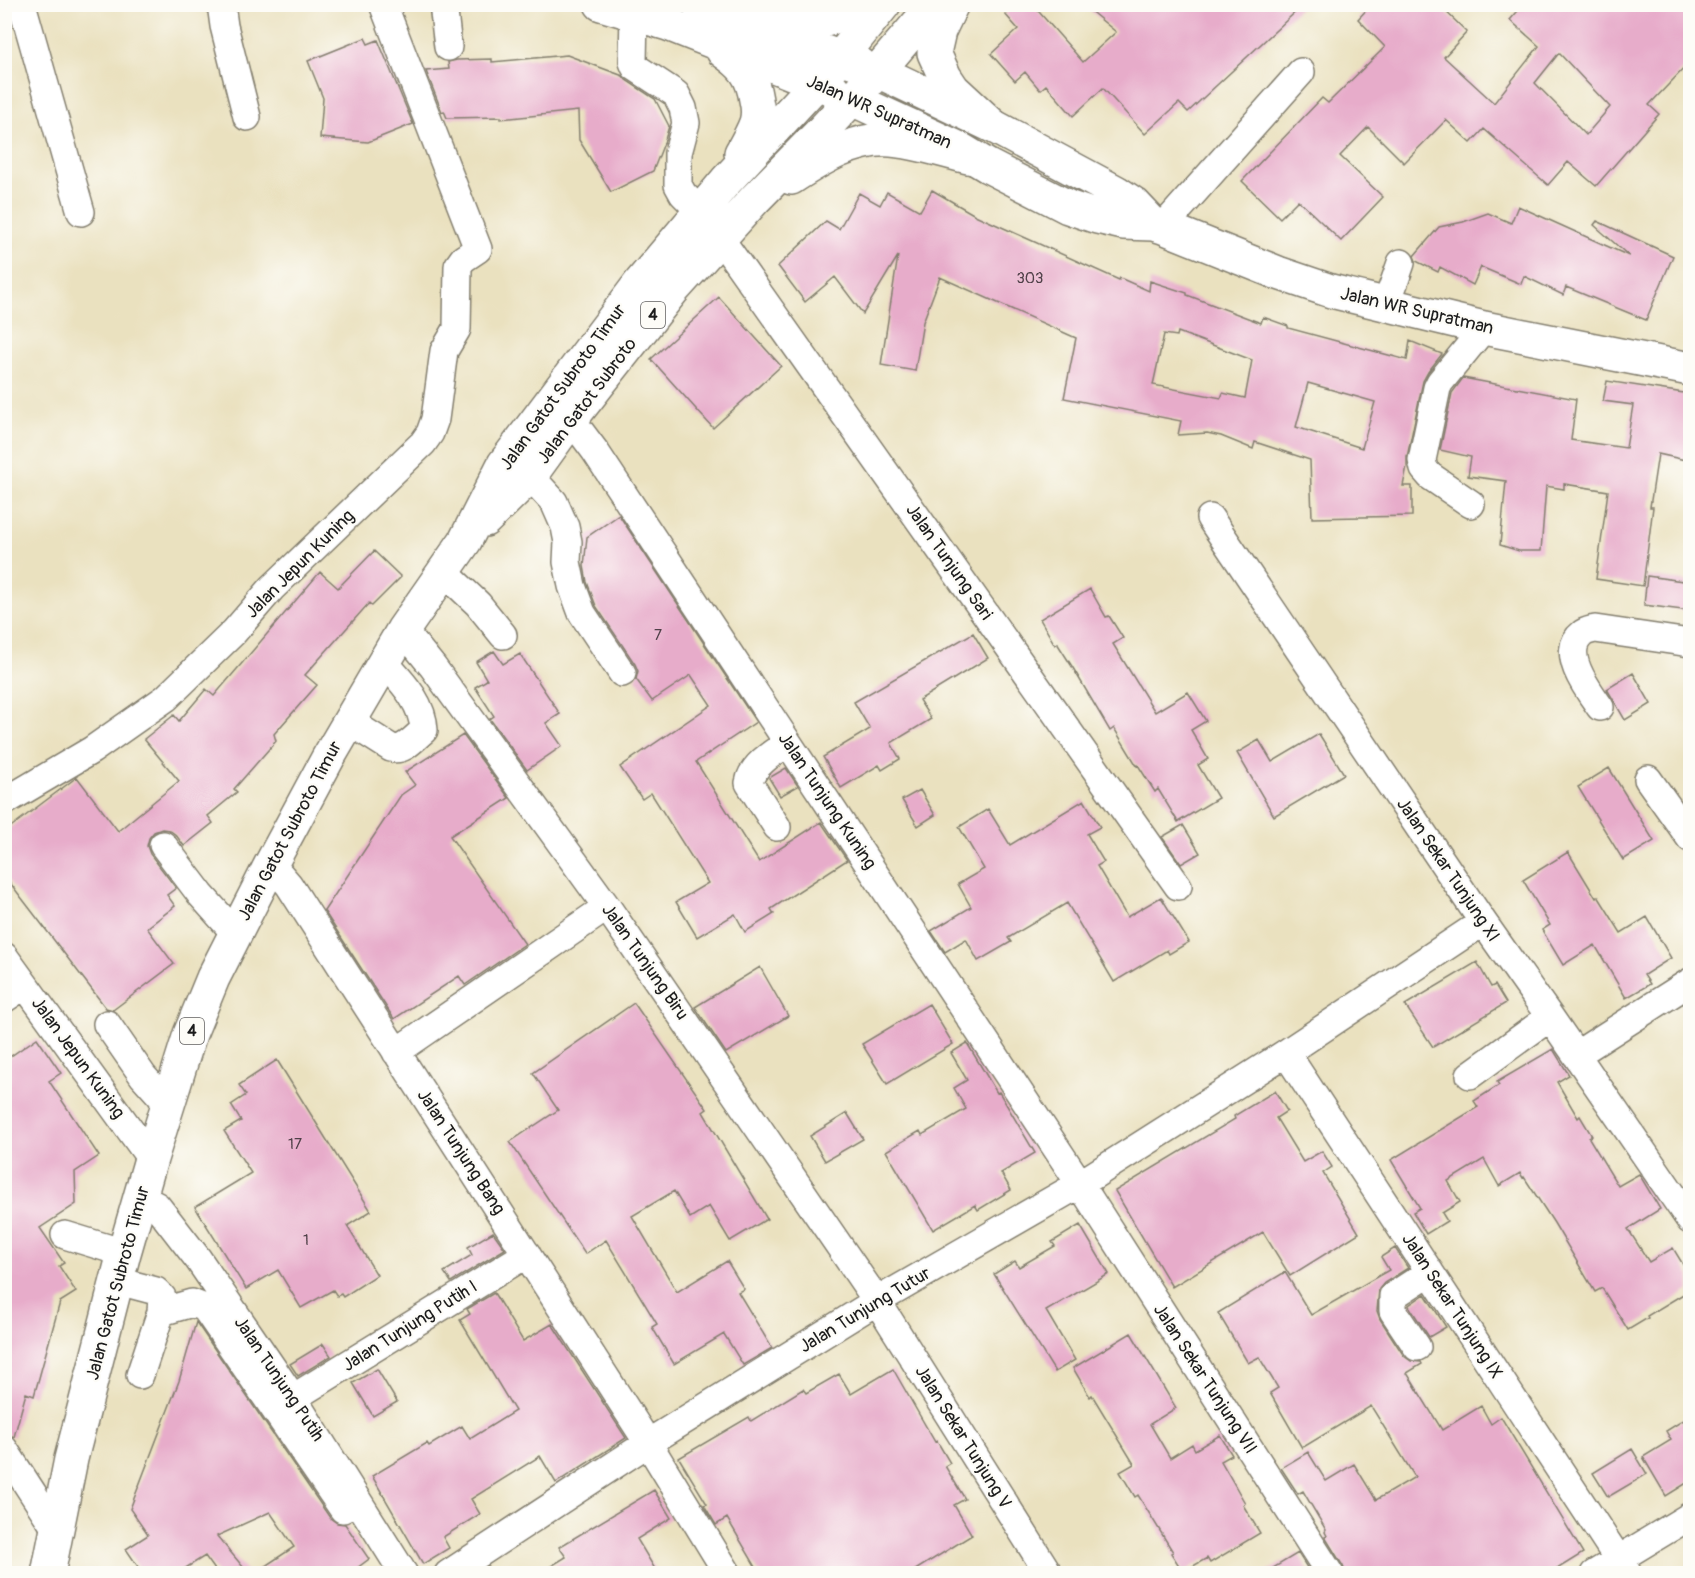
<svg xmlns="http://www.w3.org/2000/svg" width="1695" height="1578" viewBox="0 0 1695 1578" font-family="Pangolin,sans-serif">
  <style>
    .building { fill: #e7acca; fill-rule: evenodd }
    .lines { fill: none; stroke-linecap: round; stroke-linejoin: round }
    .minor-casing { stroke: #837e6e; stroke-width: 30 }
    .major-casing { stroke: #837e6e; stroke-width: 36 }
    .highway-casing { stroke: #837e6e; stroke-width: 36 }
    .minor { stroke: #fff; stroke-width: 27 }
    .major { stroke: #fff; stroke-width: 33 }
    .highway { stroke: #fff; stroke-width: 33 }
    .labels { text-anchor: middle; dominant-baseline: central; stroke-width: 4.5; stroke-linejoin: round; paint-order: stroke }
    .number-label { font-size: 15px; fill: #4f4048 }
    .shield { fill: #fdfcf7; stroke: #605f5e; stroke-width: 1.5 }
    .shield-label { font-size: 16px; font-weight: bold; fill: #1c1c1c }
    .street-label { font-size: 18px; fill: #1c1c1c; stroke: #fdfcf7 }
  </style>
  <rect width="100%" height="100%" fill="#fdfcf7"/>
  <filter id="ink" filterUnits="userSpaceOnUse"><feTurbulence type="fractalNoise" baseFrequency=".0167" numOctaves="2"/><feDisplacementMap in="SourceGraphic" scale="12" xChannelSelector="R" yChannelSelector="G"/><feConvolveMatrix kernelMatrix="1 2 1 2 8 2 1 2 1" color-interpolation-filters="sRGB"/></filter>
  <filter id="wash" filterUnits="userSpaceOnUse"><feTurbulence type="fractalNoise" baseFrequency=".008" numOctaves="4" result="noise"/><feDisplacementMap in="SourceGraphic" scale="24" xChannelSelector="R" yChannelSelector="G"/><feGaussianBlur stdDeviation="1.35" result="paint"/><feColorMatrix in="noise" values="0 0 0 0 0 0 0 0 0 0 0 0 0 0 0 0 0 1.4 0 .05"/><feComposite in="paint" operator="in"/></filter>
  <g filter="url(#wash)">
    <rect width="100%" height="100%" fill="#eae1bf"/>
    <g id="blocks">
      <path class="building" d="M1015 4H1032L1083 62 1116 32 1082 4H1304L1188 112 1179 103 1145 134 1103 88 1073 116 1046 85 1040 90 1025 72 1015 81 991 54 1018 29 1005 14Z
        M1372 4H1438L1467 32 1444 57 1494 103 1539 46 1510 20 1524 4H1690V62L1649 105 1659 114 1596 186 1568 162 1548 185 1484 129 1471 143 1446 120 1404 163 1368 127 1340 156 1383 197 1341 241 1298 200 1280 218 1242 181 1322 98 1328 103 1385 47 1358 19ZM1559 53 1610 107 1586 135 1535 83Z
        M365 38 368 44 378 40 413 124 368 142 320 138 323 98 308 61Z
        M567 55 623 76 626 80 655 99 669 126 664 143 653 171 611 192 579 140 578 111 501 119V117L447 118 444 111 442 112 426 71 449 69 448 62 457 60 492 59V62Z
        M932 190 975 215 1119 280 1120 278 1149 291 1150 281 1187 293V295L1261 323 1263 317 1288 326V328L1407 360 1410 341 1442 354 1428 372 1423 381 1407 457V466L1403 486H1412V516L1312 518 1310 460 1255 442 1253 449 1221 436 1207 433 1178 435 1181 421 1064 398 1076 338 940 277 923 322 915 371 881 365 898 256 863 314 835 277 805 302 778 266 826 221 839 229 859 193 880 205 887 192 920 211ZM1178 332 1252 360 1245 398 1223 393 1221 398 1153 385 1164 334 1177 336ZM1308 383 1375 402 1362 448 1296 427Z
        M1518 206 1629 256 1594 225 1597 221 1673 256 1646 320 1566 287 1563 295 1524 276 1521 284 1481 267 1473 285 1440 267 1438 272 1416 261 1414 256 1439 227 1463 222 1488 213 1511 223Z
        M719 297 781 366 713 428 651 359Z
        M1463 378 1576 399 1571 440 1626 448 1633 405 1603 401 1607 381 1690 394V461L1658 454 1650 507H1653L1643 586 1596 579 1608 491 1564 484V489L1546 486 1541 551H1519L1500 545 1506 481 1468 476 1471 457 1440 450 1452 393Z
        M619 515 756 722 696 762 759 862 821 822 847 860 771 909 774 914 745 932 735 914 697 937 676 902 708 883 651 793 642 799 620 767 711 705 691 675 652 701 636 679 638 671 635 664 596 606 587 582 584 566 587 537Z
        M374 551 401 577 372 606 369 603 305 675 317 685 274 734 276 741 234 789 237 792 208 816 213 823 184 846 176 835 169 830 162 829 154 832 149 838 147 846 150 854 176 888 167 895 175 906 147 928 174 964 113 1010 106 1008 4 875V832L77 777 118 831 179 781 144 739 174 715 179 721 206 689 214 696 320 572 338 588Z
        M1647 576 1690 582V611L1644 605Z
        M1090 589 1106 617 1109 616 1123 638 1113 644 1155 712 1188 692 1206 721 1191 730 1208 759 1198 765 1218 798 1178 822 1158 789 1155 792 1138 765 1137 766 1114 728 1110 731 1073 668 1057 643 1055 645 1040 619Z
        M973 633 988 658 919 700 931 719 891 743 900 759 882 770 879 765 841 788 823 757 870 729 854 702Z
        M494 651 503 664 520 654 560 714 546 723 562 746 527 770 490 719 494 716 475 687 487 680 476 662Z
        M1633 673 1651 704 1625 720 1607 689Z
        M1319 734 1344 774 1274 816 1237 753 1259 740 1272 762Z
        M463 735 509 798 450 836 525 944 465 985 459 976 394 1019 324 911 401 795 415 785 405 772Z
        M786 768 798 786 780 796 769 778Z
        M1609 768 1654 841 1623 860 1578 787Z
        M920 790 935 815 918 826 902 800Z
        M1084 800 1100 827 1087 834 1104 862 1097 866 1127 917 1161 897 1189 942 1169 954 1167 950 1114 982 1067 903 1008 938 1011 942 978 961 966 939 945 952 931 931 971 907 958 884 984 869 959 827 988 809 1010 845Z
        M1183 825 1200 853 1181 864 1162 837Z
        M1568 852 1596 898 1598 896 1621 933 1647 917 1671 958 1644 975 1650 984 1626 998 1595 945 1563 965 1542 930 1550 925 1523 880Z
        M1477 962 1491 987 1495 985 1506 1003 1433 1047 1405 1005Z
        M760 967 788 1016 726 1053 695 1007Z
        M634 1003 707 1109 703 1112 767 1219 730 1241 709 1206 690 1218 674 1191 632 1216 677 1292 727 1261 744 1289 738 1292 772 1348 743 1365 724 1334 674 1364 652 1327 657 1324 606 1240 585 1254 510 1142 558 1110 533 1073Z
        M929 1004 953 1044 887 1084 862 1044Z
        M37 1038 61 1073 49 1081 99 1156 75 1172 76 1204 40 1228 64 1263 59 1266 76 1292 60 1302 34 1396 26 1393 14 1437 4 1433V1061Z
        M967 1043 997 1093 999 1092 1035 1153 1001 1173 1011 1190 978 1210 975 1205 933 1230 886 1151 920 1131 922 1135 966 1109 954 1088 967 1080 951 1053Z
        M1553 1049 1569 1075 1557 1082 1578 1118 1580 1116 1592 1136 1589 1138 1618 1186 1639 1174 1660 1209 1628 1229 1649 1262 1673 1248 1690 1276V1290L1647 1316 1648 1318 1628 1330 1602 1288 1595 1292 1554 1223 1524 1177 1523 1178 1520 1173 1499 1186 1484 1159 1448 1181 1460 1202 1442 1213 1447 1221 1426 1234 1413 1212 1420 1208 1391 1160 1478 1107 1474 1101 1499 1085 1497 1082Z
        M277 1060 371 1211 347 1226 377 1275 343 1297 341 1294 337 1296 333 1290 301 1308 278 1270 246 1289 195 1207 251 1173 224 1131 241 1121 231 1105 246 1095 239 1085Z
        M1275 1091 1287 1111 1276 1118 1303 1162 1322 1151 1332 1167 1323 1173 1359 1233 1290 1276 1263 1232 1172 1287 1115 1191 1235 1119 1234 1116Z
        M847 1113 863 1139 825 1161 810 1136Z
        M1080 1225 1109 1274 1046 1311 1075 1360 1055 1372 994 1274 1015 1261 1019 1267 1055 1246 1052 1242Z
        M493 1232 505 1249 451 1282 444 1272 472 1255 468 1247Z
        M1395 1248 1408 1268 1384 1283 1379 1289 1377 1311 1380 1319 1404 1356 1411 1361 1421 1362 1422 1364 1407 1373 1442 1430 1481 1406 1491 1424 1501 1417 1583 1553 1549 1574H1346L1343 1566 1325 1537 1327 1536 1325 1532 1326 1530 1303 1491 1298 1494 1281 1468 1308 1452 1326 1481 1354 1464 1376 1500 1415 1477 1371 1406 1302 1448 1270 1393 1278 1388 1259 1357 1248 1363 1218 1313 1285 1272 1311 1315 1389 1270 1381 1257Z
        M494 1293 523 1341 552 1324 626 1438 556 1483 540 1456 471 1499 480 1514 443 1537 449 1548 423 1564 372 1476 427 1443 429 1446 462 1426 470 1439 515 1411 460 1320 470 1314 467 1309Z
        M1425 1294 1446 1327 1429 1337 1409 1306V1305Z
        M196 1322 330 1518 337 1523 345 1524 369 1559 349 1574H253L294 1547 270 1512 217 1536 249 1574H218L205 1556 176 1574H143L126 1549 148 1535 130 1509 179 1381Z
        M1131 1333 1176 1408 1150 1424 1170 1458 1192 1444 1195 1450 1220 1435 1232 1455 1221 1461 1245 1503 1243 1505 1260 1533 1210 1563 1207 1558 1183 1572 1171 1553 1173 1552 1138 1495 1135 1497 1120 1472 1134 1464 1092 1395 1090 1397 1073 1368Z
        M323 1344 331 1356 298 1376 290 1364Z
        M377 1369 397 1402 373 1416 353 1383Z
        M893 1369 935 1442 937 1441 950 1463 945 1466 965 1499 954 1505 972 1535 909 1574H760L727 1518 716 1525 704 1505 707 1504 679 1458 749 1417 751 1421 803 1389 806 1393 839 1374 851 1394Z
        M1690 1416V1481L1666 1496 1643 1457 1671 1440 1666 1431Z
        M1632 1449 1647 1474 1608 1497 1593 1473Z
        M654 1490 671 1518 637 1539 658 1574H538L566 1557 559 1547Z
        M1298 1553 1311 1574H1263Z"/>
    </g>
  </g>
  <g filter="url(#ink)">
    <use href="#blocks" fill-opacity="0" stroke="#837e6e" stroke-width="1.5"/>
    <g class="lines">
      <defs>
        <path id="minor" d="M22 4 81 212
          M221 4 224 26 247 117
          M443 4 448 47
          M634 13 633 62 635 67 676 94 683 108 686 123 678 153V185L683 194 700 211
          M1163 227 1301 72
          M719 237 1178 886
          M1387 303 1401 263
          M571 419 595 451 1080 1184 1330 1574
          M530 476 554 502 565 527 568 542 567 562 572 586 582 613 622 673
          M1471 504 1430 476 1424 469 1422 460 1437 388 1440 382 1484 328
          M1210 518 1483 922 1550 1017 1690 1220
          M443 571 478 604 503 635
          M403 630 433 667 607 907 877 1301 1049 1574
          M1600 707C1588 690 1559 652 1582 634 1585 631 1591 630 1595 629L1690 643
          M350 722 391 748C404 752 414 738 424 730 423 703 402 682 385 663
          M1648 779 1690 838
          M4 802 92 750 166 698 234 632 272 588 423 443 430 433 435 419 444 351 457 329 458 266 463 259 478 249 383 4
          M777 827 749 783C752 765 774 752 788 743
          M163 845 201 895 235 933
          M271 864 289 885 648 1443 728 1574
          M4 956 151 1159
          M4 999 25 985
          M107 1024 143 1076 169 1105
          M396 1052 607 907
          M1286 1053 1628 1574
          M1576 1055 1690 982
          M1470 1075 1550 1017
          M140 1197 157 1206 198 1259 293 1398 404 1574
          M65 1235 124 1253
          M118 1281 156 1291 162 1297 161 1312 140 1375
          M161 1312 192 1303 205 1308 343 1509
          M1417 1347 1393 1311V1296L1430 1272
          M293 1398 527 1254
          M4 1449 56 1529
          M448 1574 648 1443 877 1301 1080 1184 1286 1053 1483 922
          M1594 1574 1690 1516"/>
        <path id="major" d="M878 71 993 126 1116 192 1134 204 1153 224
          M852 99 960 149 988 166 1068 207 1097 217 1123 223 1153 224 1163 227 1278 273 1331 291 1484 328 1690 369"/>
        <path id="highway" d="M601 4 668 24 834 90
          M699 4 761 30 860 64
          M952 4 939 31 934 53 945 77 953 89 993 126
          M767 15C807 25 823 28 858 4
          M723 51C743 65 752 74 756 100 758 108 758 116 756 123 752 134 746 144 741 153
          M791 178C819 160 855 137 891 140 918 142 946 152 973 158
          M485 520 530 476 571 419 672 291 755 199 819 134 878 71 935 4
          M48 1574 71 1459 124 1253 151 1159 190 1034 213 978 271 864 328 758 403 630 465 541 504 464 641 282 726 181 841 57 884 4"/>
      </defs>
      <use href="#minor" class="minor-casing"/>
      <use href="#major" class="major-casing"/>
      <use href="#highway" class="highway-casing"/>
      <use href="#minor" class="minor"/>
      <use href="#major" class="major"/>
      <use href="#highway" class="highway"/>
    </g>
  </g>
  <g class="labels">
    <g class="number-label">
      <text x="1030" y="278">303</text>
      <text x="658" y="635">7</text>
      <text x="295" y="1144">17</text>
      <text x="306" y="1240">1</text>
    </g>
    <g class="shield">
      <rect x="641" y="302" width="24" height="26" rx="4.5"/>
      <rect x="180" y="1018" width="24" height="26" rx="4.5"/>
    </g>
    <g class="shield-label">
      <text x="653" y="315">4</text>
      <text x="192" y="1031">4</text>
    </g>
    <g class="street-label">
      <text transform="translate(879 112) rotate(24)">Jalan WR Supratman</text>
      <text transform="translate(1417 311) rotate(13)">Jalan WR Supratman</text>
      <text transform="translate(563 387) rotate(-54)">Jalan Gatot Subroto Timur</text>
      <text transform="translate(587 401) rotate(-53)">Jalan Gatot Subroto</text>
      <text transform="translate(949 562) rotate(55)">Jalan Tunjung Sari</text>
      <text transform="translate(300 564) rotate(-45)">Jalan Jepun Kuning</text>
      <text transform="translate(827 801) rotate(56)">Jalan Tunjung Kuning</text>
      <text transform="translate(290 831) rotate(-62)">Jalan Gatot Subroto Timur</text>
      <text transform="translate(1448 870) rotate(56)">Jalan Sekar Tunjung XI</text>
      <text transform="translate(645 962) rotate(55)">Jalan Tunjung Biru</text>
      <text transform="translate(78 1058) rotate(54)">Jalan Jepun Kuning</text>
      <text transform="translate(461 1152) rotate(57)">Jalan Tunjung Bang</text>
      <text transform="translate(118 1283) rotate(-75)">Jalan Gatot Subroto Timur</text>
      <text transform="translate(1452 1306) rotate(57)">Jalan Sekar Tunjung IX</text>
      <text transform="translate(865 1310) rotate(-31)">Jalan Tunjung Tutur</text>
      <text transform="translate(410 1326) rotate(-32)">Jalan Tunjung Putih I</text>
      <text transform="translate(279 1379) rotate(56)">Jalan Tunjung Putih</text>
      <text transform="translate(1205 1379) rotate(57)">Jalan Sekar Tunjung VII</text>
      <text transform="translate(963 1437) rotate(58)">Jalan Sekar Tunjung V</text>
    </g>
  </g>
  <rect width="1695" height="1578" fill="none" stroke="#fdfcf7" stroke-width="24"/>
</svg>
